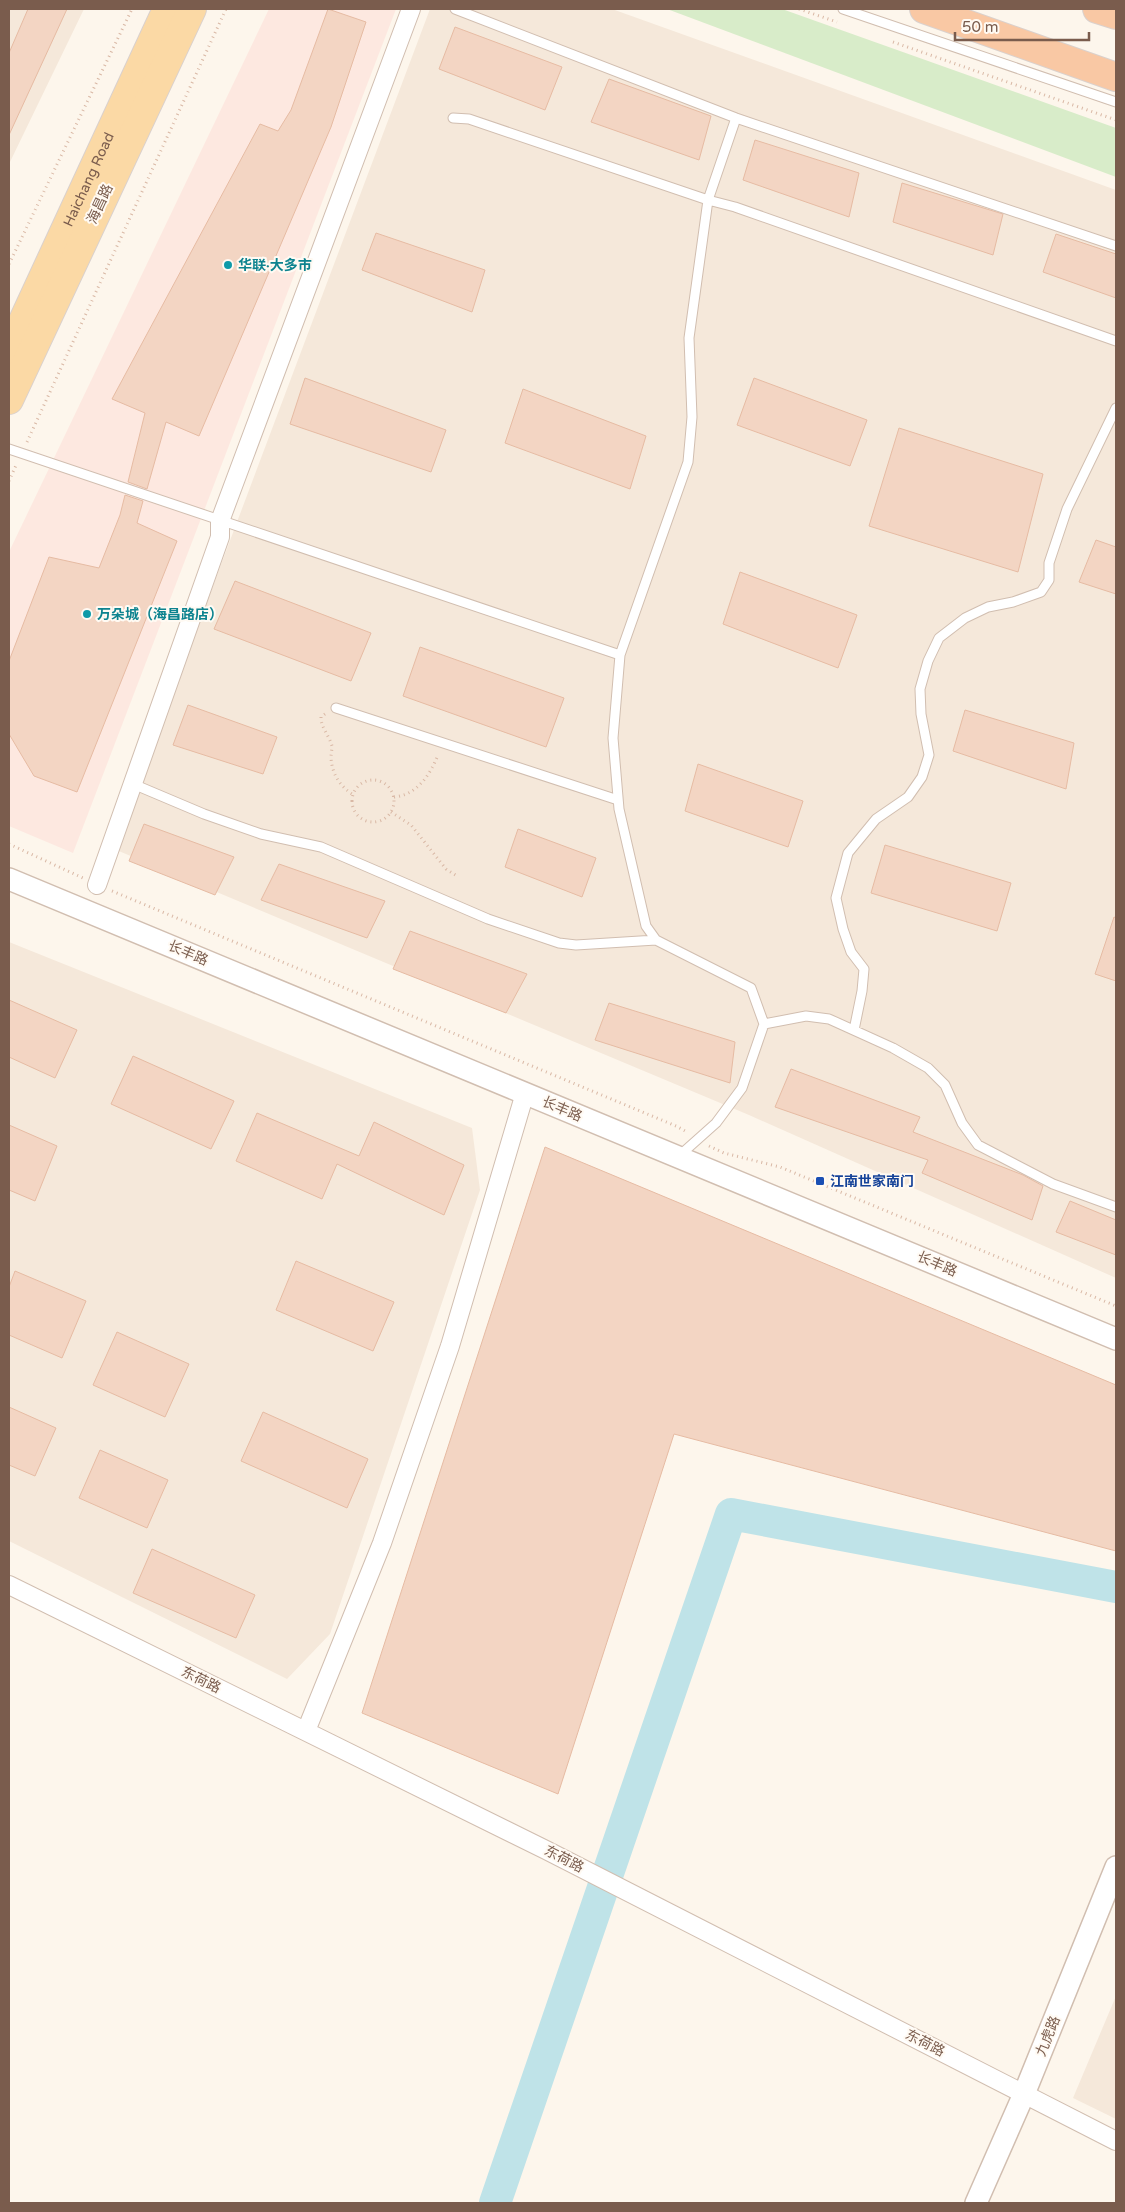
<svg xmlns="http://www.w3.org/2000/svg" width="1125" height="2212" viewBox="0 0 1125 2212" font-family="'Varela Round','Noto Sans SC',sans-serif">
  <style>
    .residential { fill: #f5e8da }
    .commercial { fill: #fde8e0 }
    .green { fill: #d8ecc9 }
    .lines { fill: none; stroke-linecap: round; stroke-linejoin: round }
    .river { stroke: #bfe3e8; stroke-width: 32 }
    .building { fill: #f3d5c3; stroke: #e6bba3 }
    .service-casing { stroke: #d1beb0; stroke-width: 11 }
    .minor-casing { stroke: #d1beb0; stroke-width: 20 }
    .tertiary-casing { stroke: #d1beb0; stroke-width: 24 }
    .primary-casing { stroke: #dad1cd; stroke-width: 30 }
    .trunk-casing { stroke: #dad1cd; stroke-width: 30 }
    .path { stroke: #d9b8a5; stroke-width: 3; stroke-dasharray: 1 4; stroke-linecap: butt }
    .service { stroke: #fff; stroke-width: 9 }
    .minor { stroke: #fff; stroke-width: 18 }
    .tertiary { stroke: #fff; stroke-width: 21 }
    .primary { stroke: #fbd9a5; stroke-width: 28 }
    .trunk { stroke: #f9c8a4; stroke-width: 28 }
    .culture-dot { fill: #0f9aa8; stroke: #fffaf3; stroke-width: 2 }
    .transit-dot { fill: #1a4fb4; stroke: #fffaf3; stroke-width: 2 }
    .labels { text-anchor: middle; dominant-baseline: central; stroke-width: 4; stroke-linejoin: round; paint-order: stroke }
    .street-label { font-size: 14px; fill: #7a5c4d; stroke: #fffaf3 }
    .culture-label { font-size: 14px; font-weight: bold; fill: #0d838f; stroke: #fffaf3; text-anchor: start }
    .transit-label { font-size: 14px; font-weight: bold; fill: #164399; stroke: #fffaf3; text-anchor: start }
  </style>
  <rect width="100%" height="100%" fill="#fdf6ec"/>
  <path class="residential" d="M9 9H84L9 164Z
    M430 9H612L1116 190V1278L749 1115 114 849Z
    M9 942 472 1128 480 1190 330 1634 287 1679 9 1541Z
    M1116 1996V2119L1073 2098Z"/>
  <path class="commercial" d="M269 9H396L73 853 9 826V552Z"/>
  <path class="green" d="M667 9H782L1116 128V177Z"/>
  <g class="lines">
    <path class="river" d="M495 2203 731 1514 1116 1587"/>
  </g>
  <path class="building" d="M28 9H67L9 135V53Z
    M328 9 366 22 331 127 199 436 166 422 147 489 128 482 145 413 112 399 260 124 278 131 291 110Z
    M455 27 562 67 545 110 439 69Z
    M609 79 711 116 699 160 591 122Z
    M755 140 859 173 849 217 743 180Z
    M902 183 1003 214 993 255 893 222Z
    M376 233 485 270 472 312 362 270Z
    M1056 234 1116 254V298L1043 272Z
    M305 378 446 430 431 472 290 424Z
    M754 378 867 420 850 466 737 425Z
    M523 389 646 436 630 489 505 443Z
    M899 428 1043 474 1018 572 869 526Z
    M125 495 143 501 137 523 177 541 77 792 34 776 9 734V661L49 557 99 568 120 515Z
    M1096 540 1116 547V594L1079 582Z
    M740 572 857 615 838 668 723 624Z
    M235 581 371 633 351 681 214 629Z
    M420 647 564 698 546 747 403 696Z
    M188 705 277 737 263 774 173 745Z
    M965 710 1074 743 1066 789 953 751Z
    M698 764 803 801 788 847 685 811Z
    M144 824 234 857 215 895 129 861Z
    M518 829 596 858 582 897 505 867Z
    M885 845 1011 883 997 931 871 893Z
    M279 864 385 901 367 938 261 900Z
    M1114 917 1116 918V981L1095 974Z
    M410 931 527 974 506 1013 393 969Z
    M9 1000 77 1030 55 1078 9 1057Z
    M609 1003 735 1042 730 1083 595 1040Z
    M133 1056 234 1101 211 1149 111 1104Z
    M791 1069 920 1117 913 1132 1023 1175 1043 1186 1032 1220 922 1173 928 1160 775 1107Z
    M257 1113 359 1156 374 1122 464 1165 444 1215 337 1164 322 1199 236 1161Z
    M9 1125 57 1146 35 1201 9 1190Z
    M545 1147 1116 1385V1551L674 1434 558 1794 362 1713Z
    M1070 1201 1116 1220V1255L1056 1232Z
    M296 1261 394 1302 373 1351 276 1310Z
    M15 1271 86 1301 62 1358 9 1335V1287Z
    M117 1332 189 1364 165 1417 93 1385Z
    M9 1407 56 1428 35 1476 9 1465Z
    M263 1412 368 1459 347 1508 241 1461Z
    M100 1450 168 1480 147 1528 79 1498Z
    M152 1549 255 1595 236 1638 133 1593Z"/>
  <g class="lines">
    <defs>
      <path id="service" d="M455 9 736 118 1116 246
        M843 9 1116 102
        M453 118 469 119 708 200 735 207 1116 341
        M9 449 620 655
        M336 708 618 800
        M133 784 204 814 261 834 321 847 488 919 559 943 576 945 656 940
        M764 1024 806 1016 829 1019 893 1048 928 1068 945 1085 962 1123 978 1145 1053 1184 1116 1207
        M854 1030 862 991 864 969 851 952 843 929 836 898 848 853 876 819 908 797 922 777 929 755 921 714 920 689 928 661 939 638 965 618 988 607 1013 602 1041 592 1049 580V563L1067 509 1116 408
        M679 1156 716 1123 742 1088 764 1024 751 988 656 940 646 926 619 809 613 738 620 655 688 462 692 417 689 338 708 200 736 118"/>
      <path id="minor" d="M97 885 220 537V521L411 9
        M9 1585 546 1850 1116 2141
        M306 1731 382 1543 450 1346 525 1093"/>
      <path id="tertiary" d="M9 879 1116 1339
        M976 2203 1024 2094 1116 1867"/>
      <g id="primary">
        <path id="s1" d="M9 351 167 9"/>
        <path d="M9 400 192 9"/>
      </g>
      <path id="trunk" d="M924 9 1116 77
        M1097 9 1116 15"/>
    </defs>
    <use href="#service" class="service-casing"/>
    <use href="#minor" class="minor-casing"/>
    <use href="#tertiary" class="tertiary-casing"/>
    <use href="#primary" class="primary-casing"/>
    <use href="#trunk" class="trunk-casing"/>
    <path class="path" d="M799 9 837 22
      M893 42 1116 120
      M9 264 132 9
      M27 442 226 9
      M9 481 17 463
      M325 714 321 717C321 728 329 735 332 746 332 750 331 754 331 758 332 774 340 786 352 794
      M352 801a21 21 0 1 1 42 0a21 21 0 1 1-42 0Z
      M394 797C417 795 430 775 438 755
      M391 812 411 825 446 869 457 876
      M9 844 83 878
      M112 891 676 1126 687 1132
      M709 1146 724 1153 780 1167 1116 1306"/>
    <use href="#service" class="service"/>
    <use href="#minor" class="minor"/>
    <use href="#tertiary" class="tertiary"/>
    <use href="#primary" class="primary"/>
    <use href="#trunk" class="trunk"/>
  </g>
  <g class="culture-dot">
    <circle cx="228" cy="265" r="5"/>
    <circle cx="87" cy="614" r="5"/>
  </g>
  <rect class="transit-dot" x="815" y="1176" width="10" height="10" rx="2.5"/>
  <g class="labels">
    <g class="street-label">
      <text stroke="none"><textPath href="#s1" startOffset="189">Haichang Road</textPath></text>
      <text transform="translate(100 204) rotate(-65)">海昌路</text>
      <text transform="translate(188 953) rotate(23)">长丰路</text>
      <text transform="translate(562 1109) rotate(23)">长丰路</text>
      <text transform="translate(937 1264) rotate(23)">长丰路</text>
      <text transform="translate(201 1680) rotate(26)">东荷路</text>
      <text transform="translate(564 1859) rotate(27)">东荷路</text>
      <text transform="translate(1048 2036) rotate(-68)">九虎路</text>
      <text transform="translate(925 2043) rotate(27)">东荷路</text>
    </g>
    <g class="culture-label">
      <text x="238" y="265">华联·大多市</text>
      <text x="97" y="614">万朵城（海昌路店）</text>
    </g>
    <g class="transit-label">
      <text x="830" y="1181">江南世家南门</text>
    </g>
  </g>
  <rect width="1125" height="2212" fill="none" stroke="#7a5c4d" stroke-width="20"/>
  <path d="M955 32v8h134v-8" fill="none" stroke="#7a5c4d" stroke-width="2.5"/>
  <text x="962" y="32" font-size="15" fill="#7a5c4d" stroke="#fffaf3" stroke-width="4" paint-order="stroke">50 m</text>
</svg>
